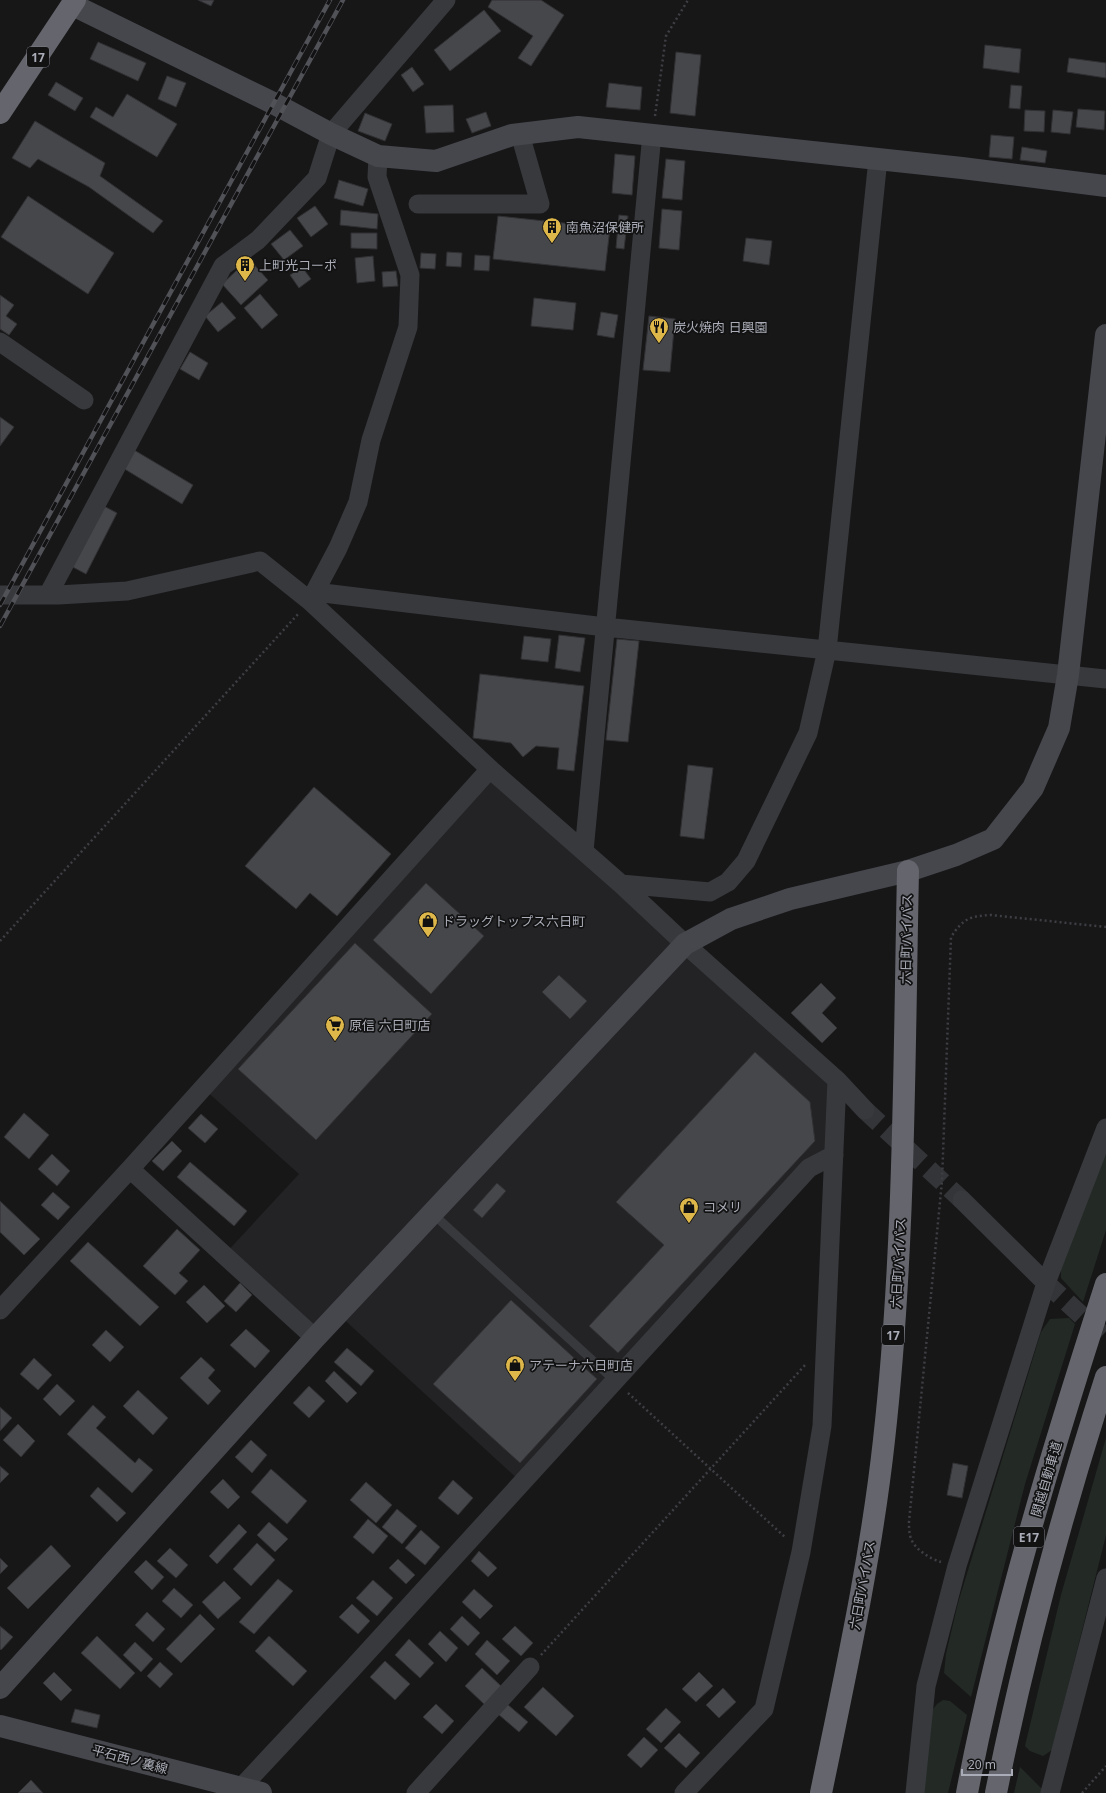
<svg xmlns="http://www.w3.org/2000/svg" width="1106" height="1793" viewBox="0 0 1106 1793" font-family="'Noto Sans','Noto Sans JP',sans-serif">
  <style>
    .built { fill: #232325 }
    .grass { fill: #232a25 }
    .building { fill: #46474b; stroke: #313134 }
    .lines { fill: none; stroke-linecap: round; stroke-linejoin: round }
    .street-tunnel { stroke: #343538; stroke-width: 19; stroke-dasharray: 19 10; stroke-linecap: butt }
    .path { stroke: #3e3f44; stroke-width: 2.5; stroke-dasharray: 2 3; stroke-linecap: butt }
    .lane { stroke: #38393d; stroke-width: 9 }
    .street { stroke: #38393d; stroke-width: 19 }
    .secondary { stroke: #46474d; stroke-width: 22 }
    .highway { stroke: #65666d; stroke-width: 22 }
    .rail-casing { stroke: #515258; stroke-width: 4.5 }
    .rail { stroke: #121213; stroke-width: 3; stroke-dasharray: 9; stroke-linecap: butt }
    .labels { text-anchor: middle; dominant-baseline: central; stroke-width: 3.5; stroke-linejoin: round; paint-order: stroke }
    .shield { fill: #121213; stroke: #7c7e86; stroke-width: 1 }
    .shield-label { font-size: 12px; font-weight: bold; fill: #aaadb7 }
    .poi-label { font-size: 13px; fill: #aaadb7; stroke: #121213; text-anchor: start }
    .street-label { font-size: 13px; fill: #aaadb7; stroke: #121213 }
  </style>
  <rect width="100%" height="100%" fill="#171718"/>
  <path class="built" d="M490 769 837 1080 834 1155 521 1482 338 1314 315 1338 224 1255 299 1174 203 1088Z"/>
  <path class="grass" d="M1106 1145V1230L1083 1302 1061 1278V1268Z
    M1069 1318 1075 1324 1025 1484 971 1697 944 1673 946 1654 958 1603 1041 1332 1050 1319Z
    M1106 1438V1535L1052 1750 1043 1756 1030 1751 1025 1746 1061 1595Z
    M943 1700 950 1701 967 1715 948 1793H917L931 1712 937 1704Z
    M1020 1767 1043 1790 1042 1793H1014Z"/>
  <path class="building" d="M198 0H214L211 6Z
    M492 0H541L564 15 531 66 518 58 533 36 488 7Z
    M484 10 501 31 450 71 434 50Z
    M98 42 146 63 138 81 90 59Z
    M985 45 1021 49 1019 73 983 68Z
    M676 52 701 55 695 116 670 113Z
    M1069 58 1106 63V78L1067 72Z
    M412 67 424 84 413 92 401 75Z
    M167 76 186 83 176 107 158 99Z
    M56 82 83 98 75 111 48 95Z
    M609 83 642 87 640 110 606 107Z
    M1011 85 1022 86 1020 109 1009 108Z
    M127 94 177 124 157 157 90 117 96 107 113 117Z
    M453 105 454 132 426 133 424 106Z
    M1078 109 1105 111 1104 130 1076 127Z
    M1025 110 1045 111 1044 132 1024 131Z
    M1053 110 1073 112 1070 134 1051 132Z
    M486 112 491 126 472 133 466 119Z
    M365 113 392 124 385 141 358 131Z
    M35 121 105 163 100 176 163 221 153 233 89 187 38 159 30 168 12 158Z
    M991 135 1014 137 1012 159 989 157Z
    M1022 147 1047 151 1045 163 1020 160Z
    M615 154 635 156 632 195 612 193Z
    M666 159 685 161 682 200 662 198Z
    M339 180 368 189 363 206 334 198Z
    M28 196 114 253 88 294 1 237Z
    M315 206 328 224 311 237 297 218Z
    M662 209 682 211 679 250 659 248Z
    M341 210 378 214 377 229 340 225Z
    M619 215 628 216 624 249 616 248Z
    M498 216 610 228 605 271 493 259Z
    M290 230 303 246 284 260 271 244Z
    M351 233H377V249L351 248Z
    M746 238 772 241 769 265 743 261Z
    M447 252 462 253 461 267 446 266Z
    M421 253 436 254 435 269 420 268Z
    M475 255 490 256 489 271 474 270Z
    M373 256 375 281 357 283 355 258Z
    M249 259 268 280 241 305 222 284Z
    M302 267 311 279 299 288 290 275Z
    M396 271 398 286 383 287 382 272Z
    M260 294 278 315 262 329 244 308Z
    M0 295 14 305 6 316 17 324 9 335 0 329Z
    M534 298 576 303 573 330 531 326Z
    M222 302 236 318 218 332 205 316Z
    M601 312 618 315 614 338 597 335Z
    M649 316 675 319 670 372 643 370Z
    M190 352 208 363 199 380 180 369Z
    M0 417 14 427 0 446Z
    M134 450 193 485 182 504 123 468Z
    M98 503 117 513 86 574 67 564Z
    M559 635 585 638 580 672 555 668Z
    M524 636 551 639 548 662 521 659Z
    M617 639 639 641 628 742 606 740Z
    M480 674 584 686 574 771 557 769 559 748 536 746 523 757 511 743 473 738Z
    M688 765 713 768 704 839 680 836Z
    M314 787 391 854 337 916 310 893 296 909 245 866Z
    M426 883 484 936 431 994 373 940Z
    M355 943 432 1014 316 1140 238 1069Z
    M559 975 587 1001 570 1019 542 992Z
    M821 983 836 998 822 1013 837 1028 822 1043 791 1013Z
    M755 1052 810 1102 815 1141 618 1353 589 1326 664 1245 616 1202Z
    M24 1113 49 1135 29 1159 4 1137Z
    M201 1114 218 1129 205 1143 188 1128Z
    M172 1141 182 1151 163 1171 152 1161Z
    M52 1154 70 1171 57 1186 38 1169Z
    M190 1162 247 1211 234 1226 177 1177Z
    M497 1183 506 1191 482 1218 473 1210Z
    M53 1192 70 1207 58 1220 41 1205Z
    M0 1201 40 1239 24 1255 0 1232Z
    M177 1229 200 1250 179 1273 188 1281 175 1295 143 1266Z
    M88 1242 159 1307 140 1326 70 1261Z
    M240 1283 252 1295 236 1312 224 1301Z
    M204 1285 225 1306 207 1323 186 1302Z
    M511 1300 597 1379 520 1463 433 1384Z
    M246 1329 270 1351 255 1368 230 1345Z
    M106 1330 124 1347 110 1362 92 1345Z
    M347 1348 374 1371 361 1386 334 1362Z
    M201 1357 215 1370 208 1378 221 1391 208 1405 180 1378Z
    M34 1358 52 1375 38 1390 20 1374Z
    M334 1371 357 1393 347 1403 325 1381Z
    M57 1384 75 1401 60 1416 43 1399Z
    M309 1386 325 1401 309 1418 293 1403Z
    M138 1390 168 1418 153 1435 123 1406Z
    M93 1405 106 1417 96 1428 135 1463 139 1458 153 1470 132 1493 67 1434Z
    M0 1407 12 1418 0 1431Z
    M18 1424 35 1441 21 1457 3 1440Z
    M251 1440 267 1455 252 1473 235 1457Z
    M953 1463 968 1466 962 1498 947 1495Z
    M0 1466 9 1474 0 1483Z
    M271 1469 307 1501 287 1524 251 1492Z
    M223 1479 240 1497 228 1509 210 1492Z
    M453 1480 473 1498 458 1515 438 1498Z
    M366 1482 392 1505 376 1523 350 1500Z
    M98 1487 126 1513 117 1522 90 1496Z
    M397 1509 417 1526 402 1544 382 1527Z
    M368 1519 388 1536 373 1554 353 1537Z
    M269 1522 288 1539 275 1552 257 1535Z
    M239 1524 247 1532 217 1564 209 1556Z
    M421 1530 440 1547 425 1565 405 1548Z
    M257 1543 275 1560 251 1586 233 1569Z
    M51 1545 71 1566 28 1609 7 1588Z
    M170 1548 188 1565 176 1578 157 1561Z
    M479 1551 497 1568 488 1577 471 1561Z
    M0 1558 8 1566 0 1574Z
    M398 1559 415 1575 406 1584 389 1568Z
    M146 1560 164 1577 152 1590 134 1572Z
    M278 1579 293 1591 254 1634 239 1622Z
    M373 1580 393 1598 377 1616 356 1598Z
    M224 1581 241 1598 218 1619 202 1602Z
    M174 1588 193 1605 181 1618 162 1601Z
    M474 1589 493 1606 480 1619 462 1602Z
    M352 1604 370 1621 358 1634 339 1617Z
    M147 1612 165 1629 153 1642 135 1625Z
    M200 1614 215 1629 181 1663 166 1649Z
    M462 1616 480 1633 468 1646 450 1629Z
    M0 1626 13 1637 1 1650 0 1649Z
    M515 1626 533 1643 521 1656 502 1639Z
    M440 1631 458 1648 446 1662 428 1644Z
    M97 1636 135 1673 120 1689 81 1653Z
    M269 1636 307 1671 293 1686 255 1651Z
    M409 1639 434 1663 420 1678 395 1655Z
    M487 1640 510 1661 497 1675 475 1654Z
    M135 1642 153 1659 141 1672 123 1655Z
    M385 1661 410 1684 395 1700 370 1677Z
    M160 1662 173 1674 160 1688 147 1676Z
    M482 1668 502 1687 485 1705 465 1686Z
    M54 1672 72 1690 61 1701 43 1683Z
    M699 1672 713 1686 696 1702 682 1689Z
    M543 1687 574 1716 556 1736 524 1707Z
    M723 1688 736 1702 719 1718 706 1705Z
    M436 1704 454 1721 442 1734 423 1717Z
    M507 1704 528 1722 519 1732 498 1714Z
    M666 1708 681 1722 661 1743 646 1729Z
    M75 1709 100 1715 97 1728 71 1722Z
    M679 1733 700 1753 686 1768 664 1748Z
    M644 1737 658 1750 641 1768 627 1755Z
    M31 1780 43 1793H18Z"/>
  <g class="lines">
    <path class="street-tunnel" d="M865 1110 962 1200
      M1046 1283 1106 1338"/>
    <path class="path" d="M655 116 666 36 688 0
      M0 941 299 613
      M628 1393 786 1538
      M941 1562C930 1559 912 1548 910 1535 909 1531 909 1526 909 1522L942 1181 951 937C963 919 969 916 991 915L1106 927
      M541 1655 806 1364
      M1082 1793 1106 1766"/>
    <path class="lane" d="M432 1213 614 1380"/>
    <path class="street" d="M418 204H540L520 134
      M0 342 84 400
      M315 592 605 627 1106 679
      M0 595H58L127 591 260 561 310 601 490 769 621 884 685 944 837 1080 865 1110
      M48 595 223 266 258 240 317 178 331 134 446 0
      M310 601 338 548 358 502 371 440 408 327 410 275 377 177 378 156
      M584 851C606 612 631 373 652 134
      M621 884 710 892 728 882 746 861 808 733 827 650 878 159
      M130 1169 315 1338
      M962 1200 1046 1283
      M0 1310 130 1169 490 769
      M236 1793 351 1670 809 1168 834 1155
      M416 1793 530 1667
      M684 1793 764 1709 801 1552 822 1426 837 1080
      M915 1793 926 1686 957 1566 1046 1283 1106 1128
      M1050 1793 1106 1578"/>
    <path class="secondary" d="M73 5 273 103 331 134 378 156 436 161 512 135 578 127 962 168 1106 186
      M0 1688 315 1338 685 944 731 919 790 899 908 871 956 855 993 839 1033 788 1059 728 1068 675 1106 335
      M0 1726 261 1793"/>
    <path class="highway" d="M0 113 75 0
      M821 1793C845 1676 871 1559 884 1440 905 1251 904 1061 908 871
      M967 1793C1000 1620 1052 1451 1106 1284
      M996 1793C1024 1653 1062 1513 1106 1377"/>
    <defs>
      <path id="rail" d="M0 605 330 0
        M0 626 343 0"/>
    </defs>
    <use href="#rail" class="rail-casing"/>
    <use href="#rail" class="rail"/>
  </g>
  <defs>
    <symbol id="building-pin" viewBox="-11 -11 22 30"><path d="M0 17L-7.5 6A9.5 9.5 0 1 1 7.5 6Z" fill="#ddb74a" stroke="#121213"/><path d="M-4-6H4V6H1V3H-1V6H-4ZM-2.5-4.3h1.7v1.8h-1.7ZM.8-4.3h1.7v1.8H.8ZM-2.5-1h1.7V.8h-1.7ZM.8-1h1.7V.8H.8Z" fill="#111"/></symbol>
    <symbol id="restaurant-pin" viewBox="-11 -11 22 30"><path d="M0 17L-7.5 6A9.5 9.5 0 1 1 7.5 6Z" fill="#ddb74a" stroke="#121213"/><path d="M-5-6h1v4h1v-4h1v4h1v-4h1v5L-1.5 .5V6h-2V.5L-5-1ZM5-6V6H3V1.5H1.5Q1.5-4 5-6Z" fill="#111"/></symbol>
    <symbol id="shop-pin" viewBox="-11 -11 22 30"><path d="M0 17L-7.5 6A9.5 9.5 0 1 1 7.5 6Z" fill="#ddb74a" stroke="#121213"/><path d="M-5-2.5h2.3a2.7 3.5 0 0 1 5.4 0H5L5.5 6h-11ZM-1.5-2.5h3a1.5 2.3 0 0 0-3 0Z" fill="#111"/></symbol>
    <symbol id="supermarket-pin" viewBox="-11 -11 22 30"><path d="M0 17L-7.5 6A9.5 9.5 0 1 1 7.5 6Z" fill="#ddb74a" stroke="#121213"/><path d="M-6-5.5h2.5l.6 2H6L4.5 2H-2.5L-4.4-4H-6ZM-1.5 3.2a1.3 1.3 0 1 0 .1 0ZM3 3.2a1.3 1.3 0 1 0 .1 0Z" fill="#111"/></symbol>
  </defs>
  <g fill-rule="evenodd">
    <use href="#building-pin" x="541" y="216" width="22" height="30"/>
    <use href="#building-pin" x="234" y="254" width="22" height="30"/>
    <use href="#restaurant-pin" x="648" y="316" width="22" height="30"/>
    <use href="#shop-pin" x="417" y="910" width="22" height="30"/>
    <use href="#supermarket-pin" x="324" y="1014" width="22" height="30"/>
    <use href="#shop-pin" x="678" y="1196" width="22" height="30"/>
    <use href="#shop-pin" x="504" y="1354" width="22" height="30"/>
  </g>
  <g class="labels">
    <g class="shield">
      <rect x="27" y="47" width="22" height="20" rx="3"/>
      <rect x="882" y="1325" width="22" height="20" rx="3"/>
      <rect x="1014" y="1527" width="30" height="20" rx="3"/>
    </g>
    <g class="shield-label">
      <text x="38" y="57">17</text>
      <text x="893" y="1335">17</text>
      <text x="1029" y="1537">E17</text>
    </g>
    <g class="poi-label">
      <text x="566" y="227">南魚沼保健所</text>
      <text x="259" y="265">上町光コーポ</text>
      <text x="673" y="327">炭火焼肉 日興園</text>
      <text x="442" y="921">ドラッグトップス六日町</text>
      <text x="349" y="1025">原信 六日町店</text>
      <text x="703" y="1207">コメリ</text>
      <text x="529" y="1365">アテーナ六日町店</text>
    </g>
    <g class="street-label">
      <text transform="translate(906 939) rotate(-89)">六日町バイパス</text>
      <text transform="translate(898 1263) rotate(-87)">六日町バイパス</text>
      <text transform="translate(1046 1479) rotate(-74)">関越自動車道</text>
      <text transform="translate(862 1585) rotate(-80)">六日町バイパス</text>
      <text transform="translate(130 1759) rotate(15)">平石西ノ裏線</text>
    </g>
  </g>
  <path d="M962 1769v6h50v-6" fill="none" stroke="#aaadb7" stroke-width="2"/>
  <text x="968" y="1769" font-size="12" fill="#aaadb7" stroke="#121213" stroke-width="3" paint-order="stroke">20 m</text>
</svg>
